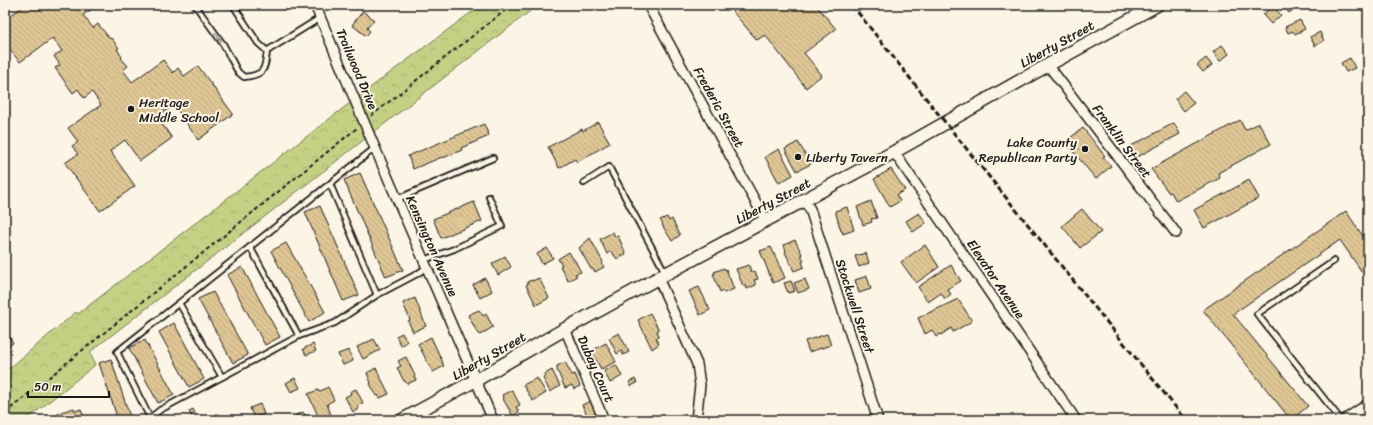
<svg xmlns="http://www.w3.org/2000/svg" width="1373" height="425" viewBox="0 0 1373 425" font-family="Sriracha,sans-serif">
  <style>
    .forest { fill: url(#forest-crowns); stroke: #707650 }
    .building { fill: url(#building-back-hatch); stroke: #1c1c1c }
    .lines { fill: none; stroke-linecap: round; stroke-linejoin: round }
    .service-casing { stroke: #1c1c1c; stroke-width: 8 }
    .minor-casing { stroke: #1c1c1c; stroke-width: 12 }
    .tertiary-casing { stroke: #1c1c1c; stroke-width: 15 }
    .path { stroke: #1c1c1c; stroke-width: 2; stroke-dasharray: 4 3; stroke-linecap: butt }
    .service { stroke: #fcf5e5; stroke-width: 4.5 }
    .minor { stroke: #fcf5e5; stroke-width: 9 }
    .tertiary { stroke: #fcf5e5; stroke-width: 12 }
    .rail { stroke: #1c1c1c; stroke-width: 3; stroke-dasharray: 6 3; stroke-linecap: butt }
    .oneway { fill: #97938b }
    .poi-dot { fill: #1c1c1c; stroke: #fcf5e5; stroke-width: 1.5 }
    .labels { text-anchor: middle; dominant-baseline: central; stroke-width: 4; stroke-linejoin: round; paint-order: stroke }
    .street-label { font-size: 13px; fill: #1c1c1c; stroke: #fcf5e5 }
    .poi-label { font-size: 13px; fill: #1c1c1c; stroke: #fcf5e5; text-anchor: start }
  </style>
  <defs>
    <pattern id="forest-crowns" width="20" height="18" patternUnits="userSpaceOnUse"><rect width="20" height="18" fill="#c4d185"/><path d="M2 6a3 3 0 1 1 6 0M12 15a3 3 0 1 1 6 0" fill="none" stroke="#a8b372"/></pattern>
    <pattern id="building-back-hatch" width="6" height="6" patternUnits="userSpaceOnUse"><rect width="6" height="6" fill="#dfc695"/><path d="M-1 5l2 2M0 0l6 6M5-1l2 2" fill="none" stroke="#bfaa80"/></pattern>
  </defs>
  <rect width="100%" height="100%" fill="#fcf5e5"/>
  <filter id="ink" filterUnits="userSpaceOnUse"><feTurbulence type="fractalNoise" baseFrequency=".025" numOctaves="2"/><feDisplacementMap in="SourceGraphic" scale="8" xChannelSelector="R" yChannelSelector="G"/><feConvolveMatrix kernelMatrix="1 2 1 2 8 2 1 2 1" color-interpolation-filters="sRGB"/></filter>
  <g filter="url(#ink)">
    <path class="forest" d="M481 5H538L90 352 95 365 26 420H5V372L76 312 78 314 355 99Z"/>
    <path class="building" d="M23 5H98L83 15 93 28 98 24 110 39 111 38 119 48 117 49 122 57 121 58 128 66 123 70 132 82 163 60 173 73 178 68 184 76 198 66 233 114 198 140 174 105 157 117 172 138 140 161 125 140 110 151 135 186 100 211 65 163 78 154 72 146 78 142 68 128 101 105 92 92 84 98 78 89 73 93 55 68 60 65 54 56 62 51 53 38 20 62 9 49 5 52V7L11 15 24 6Z
      M727 5H816L836 29 804 53 822 75 806 88 765 35 757 40Z
      M1281 5H1292L1295 8 1289 13Z
      M1272 6 1281 15 1271 24 1263 15Z
      M363 11 374 20 367 28 370 31 366 36 352 25Z
      M1300 20 1305 29 1295 34 1293 31 1288 33 1285 27Z
      M1320 32 1324 41 1315 46 1310 37Z
      M1222 45 1229 54 1220 61 1213 52Z
      M1206 58 1212 65 1203 72 1197 65Z
      M1350 58 1355 68 1346 72 1341 63Z
      M1184 91 1194 103 1184 111 1175 99Z
      M1240 120 1245 130 1259 123 1271 144 1218 173 1220 178 1176 201 1171 192 1169 193 1151 169Z
      M598 122 610 143 577 162 575 159 559 168 548 147 582 129 583 131Z
      M1174 123 1180 134 1137 157 1131 146Z
      M484 124 489 136 461 148 462 150 443 158 442 157 413 169 408 156Z
      M1083 128 1105 156 1103 157 1111 166 1096 179 1066 143H1067L1066 141Z
      M798 142 811 164 797 171 785 149Z
      M779 149 793 175 779 183 765 157Z
      M891 169 905 190 896 195 900 201 890 207 874 179Z
      M360 173 403 270 386 277 344 180Z
      M1249 180 1259 198 1204 228 1194 210Z
      M871 201 877 218 871 219 872 222 863 225 857 207Z
      M474 202 482 221 441 238 433 219Z
      M320 206 359 295 343 301 305 212Z
      M847 207 854 230 843 234 842 231H841L835 211Z
      M1082 209 1101 232 1080 248 1062 226Z
      M1346 211 1368 244V272L1364 275 1340 240 1233 314 1308 406 1291 420 1203 310Z
      M919 213 926 223 913 232 906 221Z
      M667 217 669 221 672 219 680 235 672 241 662 225 663 224 660 220Z
      M613 232 615 237 618 236 626 254 617 259 611 251 607 254 600 239Z
      M590 238 603 262 602 263 604 267 595 272 593 269H591L579 248Z
      M795 240 802 254 801 255 804 261 802 262 804 267 794 271 785 252 786 251 784 245Z
      M286 243 325 312 309 322 271 251Z
      M925 245 939 267 916 283 901 262Z
      M771 247 785 278 773 283 760 251Z
      M547 248 553 258 542 264 537 254Z
      M569 252 573 259H574L581 272 575 274 577 276 568 281 560 266 562 265 558 259Z
      M866 253 869 263 859 267 855 256Z
      M505 256 511 267 498 275 492 264Z
      M749 265 751 272 755 271 758 279 754 280 756 285 747 289 746 286H743L736 269Z
      M951 265 961 281 947 289 951 294 945 299 941 293 928 302 918 287Z
      M242 267 280 337 265 345 227 275Z
      M724 268 725 270 726 269 734 289 724 293 723 291 720 292 713 274H715L714 272Z
      M867 276 871 289 859 293 855 280Z
      M485 278 492 291 480 298 473 285Z
      M539 278 549 298 536 305 526 285 528 284 527 282 532 280V281Z
      M805 279 809 289 798 293 794 283Z
      M791 281 795 291 788 293 784 283Z
      M699 287 710 310 700 315 689 291Z
      M213 292 248 355 233 363 198 299Z
      M415 298 426 326 413 332 408 321 410 320 403 303Z
      M958 299 972 321 953 332 951 328 941 335 940 334 936 337 932 330 925 334 918 318Z
      M479 310 483 316 486 314 493 327 480 335 478 332H477L468 315Z
      M650 313 659 330 657 331 659 336 656 338 659 344 652 349 638 320Z
      M174 323 204 379 189 387 159 332Z
      M5 331H6L13 343 7 347 9 351 5 353Z
      M402 333 407 342 401 346 396 336Z
      M619 333 629 352 623 355 622 351 617 354 609 338Z
      M827 334 831 345 809 352 805 341Z
      M431 337 443 363H442L444 366 433 372 432 369H431L418 344Z
      M374 339 380 350 363 359 357 347Z
      M145 340 174 395 158 403 129 348Z
      M606 343 616 362 601 369 591 351Z
      M313 344 316 351 306 355 303 349Z
      M349 350 353 361 343 365 338 354Z
      M406 357 415 376H414L416 380 407 384 405 381H404L397 368 401 366 398 361Z
      M111 359 131 420H118L99 363Z
      M565 362 572 375 575 374 580 386 574 389 572 385 565 388 557 370V366Z
      M616 365 622 376 610 383 604 371Z
      M376 368 389 394 380 398 378 395 377 396 370 384 371 383 367 373Z
      M552 370 560 386 550 392 543 378 546 376 545 374Z
      M295 378 300 388 291 392 286 383Z
      M537 378 546 393 533 401 523 385Z
      M635 379 637 383 631 386 629 382Z
      M328 387 334 400 327 404 331 415 320 420 308 394 318 390 319 392Z
      M356 389 363 403 357 406 359 409 353 412 345 397 351 394 350 392Z
      M512 390 520 405 516 407 519 412 513 416 503 399H504L502 395Z
      M593 400 598 412 588 417 582 405Z
      M260 404 264 414 254 418 250 408Z
      M74 408 75 411 81 409 85 420H60L58 413Z
      M193 409 195 414 191 416 189 411Z
      M303 412 308 420H294L298 418 296 415Z"/>
    <g class="lines">
      <defs>
        <path id="service" d="M195 5 223 44 238 72 244 77C265 75 265 69 267 51
          M233 5 258 43 267 51
          M267 51 320 18
          M375 148 117 352 150 418 160 410 299 336 335 323 377 295 417 274 427 267
          M584 183 609 167 666 274
          M330 184 377 295
          M397 199 493 158
          M250 247 299 336
          M424 260 454 249 502 226 489 197
          M1334 261 1257 314 1341 420
          M179 303 222 377"/>
        <path id="minor" d="M315 5 375 148 493 420
          M648 5 766 221
          M1048 65 1176 233
          M894 152 1076 420
          M804 201 810 209 878 420
          M658 278 697 364 700 385 696 420
          M565 329 604 420
          M1344 420 1368 404"/>
        <path id="tertiary" d="M402 420 476 380 565 329 658 278 894 152 1048 65 1157 5"/>
      </defs>
      <use href="#service" class="service-casing"/>
      <use href="#minor" class="minor-casing"/>
      <use href="#tertiary" class="tertiary-casing"/>
      <path class="path" d="M371 116 512 5
        M5 413 357 128"/>
      <use href="#service" class="service"/>
      <use href="#minor" class="minor"/>
      <use href="#tertiary" class="tertiary"/>
      <path class="rail" d="M852 5 936 111 1186 420"/>
    </g>
    <defs><path id="oneway-solid" d="M-6-.8H1V-3.2L6.5 0L1 3.2V.8H-6Z"/></defs>
    <use class="oneway" href="#oneway-solid" transform="translate(218 37) rotate(55)"/>
  </g>
  <g class="poi-dot">
    <circle cx="131" cy="109" r="4"/>
    <circle cx="1085" cy="149" r="4"/>
    <circle cx="798" cy="157" r="4"/>
  </g>
  <g class="labels">
    <g class="street-label">
      <text transform="translate(1057 44) rotate(-29)">Liberty Street</text>
      <text transform="translate(357 69) rotate(67)">Trailwood Drive</text>
      <text transform="translate(719 107) rotate(61)">Frederic Street</text>
      <text transform="translate(1122 141) rotate(53)">Franklin Street</text>
      <text transform="translate(773 201) rotate(-28)">Liberty Street</text>
      <text transform="translate(432 246) rotate(66)">Kensington Avenue</text>
      <text transform="translate(996 279) rotate(56)">Elevator Avenue</text>
      <text transform="translate(855 306) rotate(72)">Stockwell Street</text>
      <text transform="translate(489 356) rotate(-30)">Liberty Street</text>
      <text transform="translate(596 369) rotate(66)">Dubay Court</text>
    </g>
    <g class="poi-label">
      <text x="139" y="102">Heritage<tspan x="139" dy="15">Middle School</tspan></text>
      <text x="1077" y="142" text-anchor="end">Lake County<tspan x="1077" dy="15">Republican Party</tspan></text>
      <text x="806" y="157">Liberty Tavern</text>
    </g>
  </g>
  <rect width="1373" height="425" fill="none" stroke="#fcf5e5" stroke-width="20"/>
  <rect x="10" y="10" width="1353" height="405" fill="none" stroke="#1c1c1c" stroke-width="1.5" filter="url(#ink)"/>
  <path d="M28 391v6h81v-6" fill="none" stroke="#1c1c1c" stroke-width="2"/>
  <text x="34" y="391" font-size="12" fill="#1c1c1c" stroke="#fcf5e5" stroke-width="3" paint-order="stroke">50 m</text>
</svg>
